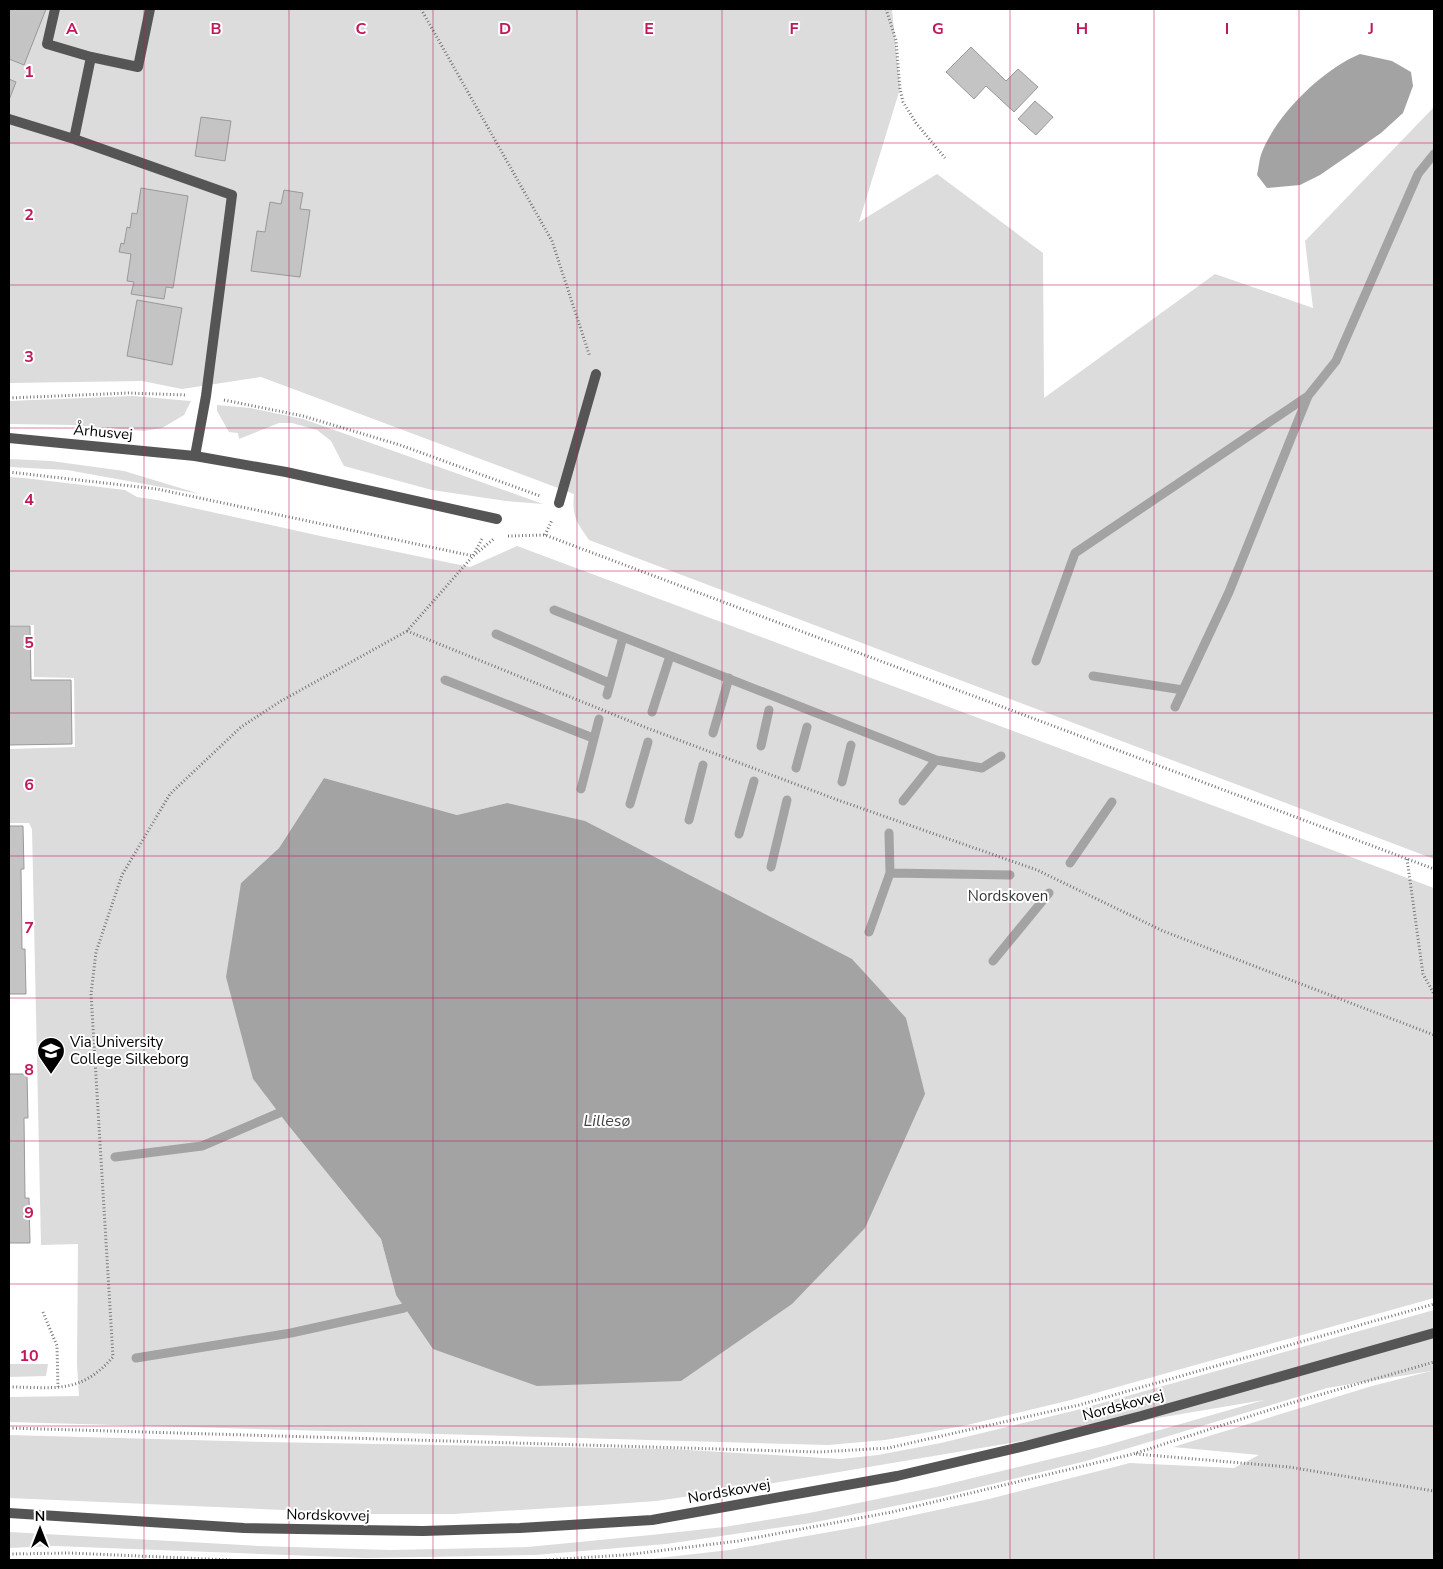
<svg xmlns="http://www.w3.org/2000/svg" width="1443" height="1569" viewBox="0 0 1443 1569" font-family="'Nunito Sans',sans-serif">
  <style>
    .green { fill: #dcdcdc; fill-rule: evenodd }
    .water { fill: #a3a3a3 }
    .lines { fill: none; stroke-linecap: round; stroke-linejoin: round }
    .stream { stroke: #a3a3a3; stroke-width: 9 }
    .building { fill: #c4c4c4; stroke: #999 }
    .path { stroke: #777; stroke-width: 3; stroke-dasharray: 1 2.5; stroke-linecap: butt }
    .service { stroke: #555; stroke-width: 10 }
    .tertiary { stroke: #555; stroke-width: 10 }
    .grid { fill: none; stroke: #c2185b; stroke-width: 1; stroke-opacity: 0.55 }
    .labels { text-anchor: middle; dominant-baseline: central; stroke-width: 4; stroke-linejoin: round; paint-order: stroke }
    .street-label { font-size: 15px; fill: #000; stroke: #fff }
    .park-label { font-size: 15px; fill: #333; stroke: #fff }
    .poi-label { font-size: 15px; fill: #000; stroke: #fff; text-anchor: start }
    .water-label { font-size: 16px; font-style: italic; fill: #444; stroke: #fff }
    .grid-label { font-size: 16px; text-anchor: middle; font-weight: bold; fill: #c2185b; stroke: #fff; stroke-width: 4; stroke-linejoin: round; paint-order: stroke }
  </style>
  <rect width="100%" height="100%" fill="#fff"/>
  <path class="green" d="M9 9H892L900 89 859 222 937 174 1043 253 1044 398 1215 274 1313 308 1305 241 1434 107V859L589 540C576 521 572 517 574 494L261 377 182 389 142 381 9 383Z
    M133 396 191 401 184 415 162 428 144 431 74 425 9 424V401Z
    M217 405 250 408 303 419 543 504 506 501 432 490 344 466 331 441 317 430 292 423H279L239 439 238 433 229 432 217 411Z
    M9 459 51 461 124 471 200 494 67 470 9 467Z
    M9 477 24 478 125 490 137 497 157 500 325 537 470 567 517 546 1434 888V1298L1071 1400 963 1426 885 1440 828 1445 9 1422V1397L79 1396 77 1364 78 1244 41 1245 32 829 29 823H9V749L75 747 74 678 34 677V625H9ZM324 778 457 815 507 803 396 1295 381 1239 288 1125 253 1079 241 883 279 848Z
    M1434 1310V1560H642L729 1550 863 1526 989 1499 1130 1463 1234 1468 1259 1455 1173 1447 1372 1386 1431 1371 1327 1388 1086 1461 939 1497 811 1523 666 1544 535 1555 366 1558 55 1546 9 1548V1532L259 1546 390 1550 528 1547 651 1535 724 1527 809 1513 936 1487 1104 1446 1264 1400 745 1488 656 1501 601 1505 453 1514H374L9 1498V1435L265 1442 671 1449 841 1459 878 1455 941 1443 1077 1410Z
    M9 1364H48L46 1376 9 1377Z"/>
  <path class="water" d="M1360 54 1392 61 1411 72 1413 86 1403 113 1381 133 1320 175 1300 185 1267 188 1257 175C1259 167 1259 159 1262 152 1277 114 1323 69 1360 54Z
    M324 778 457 815 507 803 585 821 852 959 906 1018 925 1094 865 1228 792 1304 681 1381 537 1386 433 1349 396 1295 381 1239 288 1125 253 1079 226 977 241 883 279 848Z"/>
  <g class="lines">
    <path class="stream" d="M554 610 936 760 982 768 1001 756
      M496 634 609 683
      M1036 661 1075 553 1308 396 1336 361 1418 174 1434 154
      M1093 676 1183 690
      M445 680 593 738
      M607 695 623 637
      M1175 707 1229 592 1308 396
      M652 712 670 656
      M713 733 729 678
      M761 746 769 710
      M796 768 807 727
      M842 782 851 745
      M581 789 599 719
      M903 801 936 760
      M630 804 648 742
      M689 820 703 765
      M739 834 754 781
      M1070 863 1112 802
      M771 867 787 800
      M890 873 1010 875
      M869 932 890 873 889 833
      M993 961 1049 893
      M115 1157 202 1146 279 1113
      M136 1358 291 1333 404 1308"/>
  </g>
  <path class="building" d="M9 9H46L24 65 9 59Z
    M971 47 1006 81 1018 69 1038 87 1014 112 986 86 974 99 946 72Z
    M9 79 16 82 9 100Z
    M1035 101 1053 117 1036 135 1018 119Z
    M201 117 231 121 225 161 195 156Z
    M141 188 188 196 173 288 166 287 164 299 131 294 134 282 127 281 131 254 119 252 121 243 124 244 127 227 130 228 132 213 137 214Z
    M284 190 303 193 300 209 310 210 300 277 251 271 257 231 265 232 270 202 281 204Z
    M137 300 182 308 172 365 127 356Z
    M9 626H30L31 680H71L72 744 9 745Z
    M9 826H23L24 869H21L22 949H25L26 994H9Z
    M9 1074H27L28 1118H24L25 1198H29L30 1243H9Z"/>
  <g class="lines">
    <path class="path" d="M421 9 552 241 590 357
      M886 9 896 40 900 89 903 102 916 123 945 158
      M9 398 128 393 186 395
      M224 400 303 416 400 445 540 496
      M9 472 157 489 473 556 495 538
      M545 535 552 520
      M508 536 545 535 1434 869
      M407 631 647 728 835 799 1037 870 1163 931 1434 1035
      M1407 859 1423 974 1434 994
      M43 1312 57 1346 58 1387
      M9 1387C54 1387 80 1395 113 1357L91 994 96 952 122 875 170 794 241 727 281 701 407 631 473 556 483 537
      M9 1428 819 1452 888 1448 1079 1405 1434 1304
      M1136 1454 1289 1467 1434 1491
      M9 1554 70 1553 231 1560
      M546 1560 625 1555 738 1541 892 1512 1133 1454 1291 1403 1434 1362"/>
    <path class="service" d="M55 9 47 44 91 57 138 67 150 9
      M9 119 74 139 232 195 206 396 195 456 286 472 497 519
      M74 139 91 57
      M559 503 596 374"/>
    <path class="tertiary" d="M9 438 195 456
      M9 1513 244 1528 358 1530 423 1531 520 1528 652 1520 897 1476 1025 1446 1141 1416 1434 1333"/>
  </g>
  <path class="grid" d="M144 9V1560M289 9V1560M433 9V1560M577 9V1560M722 9V1560M866 9V1560M1010 9V1560M1154 9V1560M1299 9V1560M9 143H1434M9 285H1434M9 428H1434M9 571H1434M9 713H1434M9 856H1434M9 998H1434M9 1141H1434M9 1284H1434M9 1426H1434"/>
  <defs>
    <symbol id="university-pin" viewBox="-11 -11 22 30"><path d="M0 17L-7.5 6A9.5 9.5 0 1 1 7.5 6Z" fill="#000" stroke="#fff"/><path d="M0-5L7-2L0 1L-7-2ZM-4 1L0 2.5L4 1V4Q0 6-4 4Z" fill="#fff"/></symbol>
  </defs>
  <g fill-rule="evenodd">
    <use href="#university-pin" x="35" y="1035" width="32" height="43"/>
  </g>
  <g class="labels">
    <g class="street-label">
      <text transform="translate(103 432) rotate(5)">Århusvej</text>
      <text transform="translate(1123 1405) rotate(-15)">Nordskovvej</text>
      <text transform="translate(729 1491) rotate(-10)">Nordskovvej</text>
      <text transform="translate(328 1515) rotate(1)">Nordskovvej</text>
    </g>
    <g class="park-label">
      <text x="1008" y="896">Nordskoven</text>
    </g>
    <g class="poi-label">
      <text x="70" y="1042">Via University<tspan x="70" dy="17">College Silkeborg</tspan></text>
    </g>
    <g class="water-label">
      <text x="607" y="1121">Lillesø</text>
    </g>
  </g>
  <g class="grid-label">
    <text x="72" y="34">A</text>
    <text x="216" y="34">B</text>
    <text x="361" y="34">C</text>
    <text x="505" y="34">D</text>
    <text x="649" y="34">E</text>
    <text x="794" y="34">F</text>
    <text x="938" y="34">G</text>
    <text x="1082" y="34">H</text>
    <text x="1227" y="34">I</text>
    <text x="1371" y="34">J</text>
    <text x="29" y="77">1</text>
    <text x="29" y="220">2</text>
    <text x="29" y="362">3</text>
    <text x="29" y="505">4</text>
    <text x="29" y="648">5</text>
    <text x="29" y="790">6</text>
    <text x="29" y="933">7</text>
    <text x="29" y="1075">8</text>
    <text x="29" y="1218">9</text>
    <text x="29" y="1361">10</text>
  </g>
  <rect width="1443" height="1569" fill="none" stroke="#000000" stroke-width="20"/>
  <g transform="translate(40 1529)" stroke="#ffffff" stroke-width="4" paint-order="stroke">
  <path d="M0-4L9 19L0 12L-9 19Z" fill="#000000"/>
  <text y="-8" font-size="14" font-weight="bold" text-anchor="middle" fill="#000000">N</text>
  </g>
</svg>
